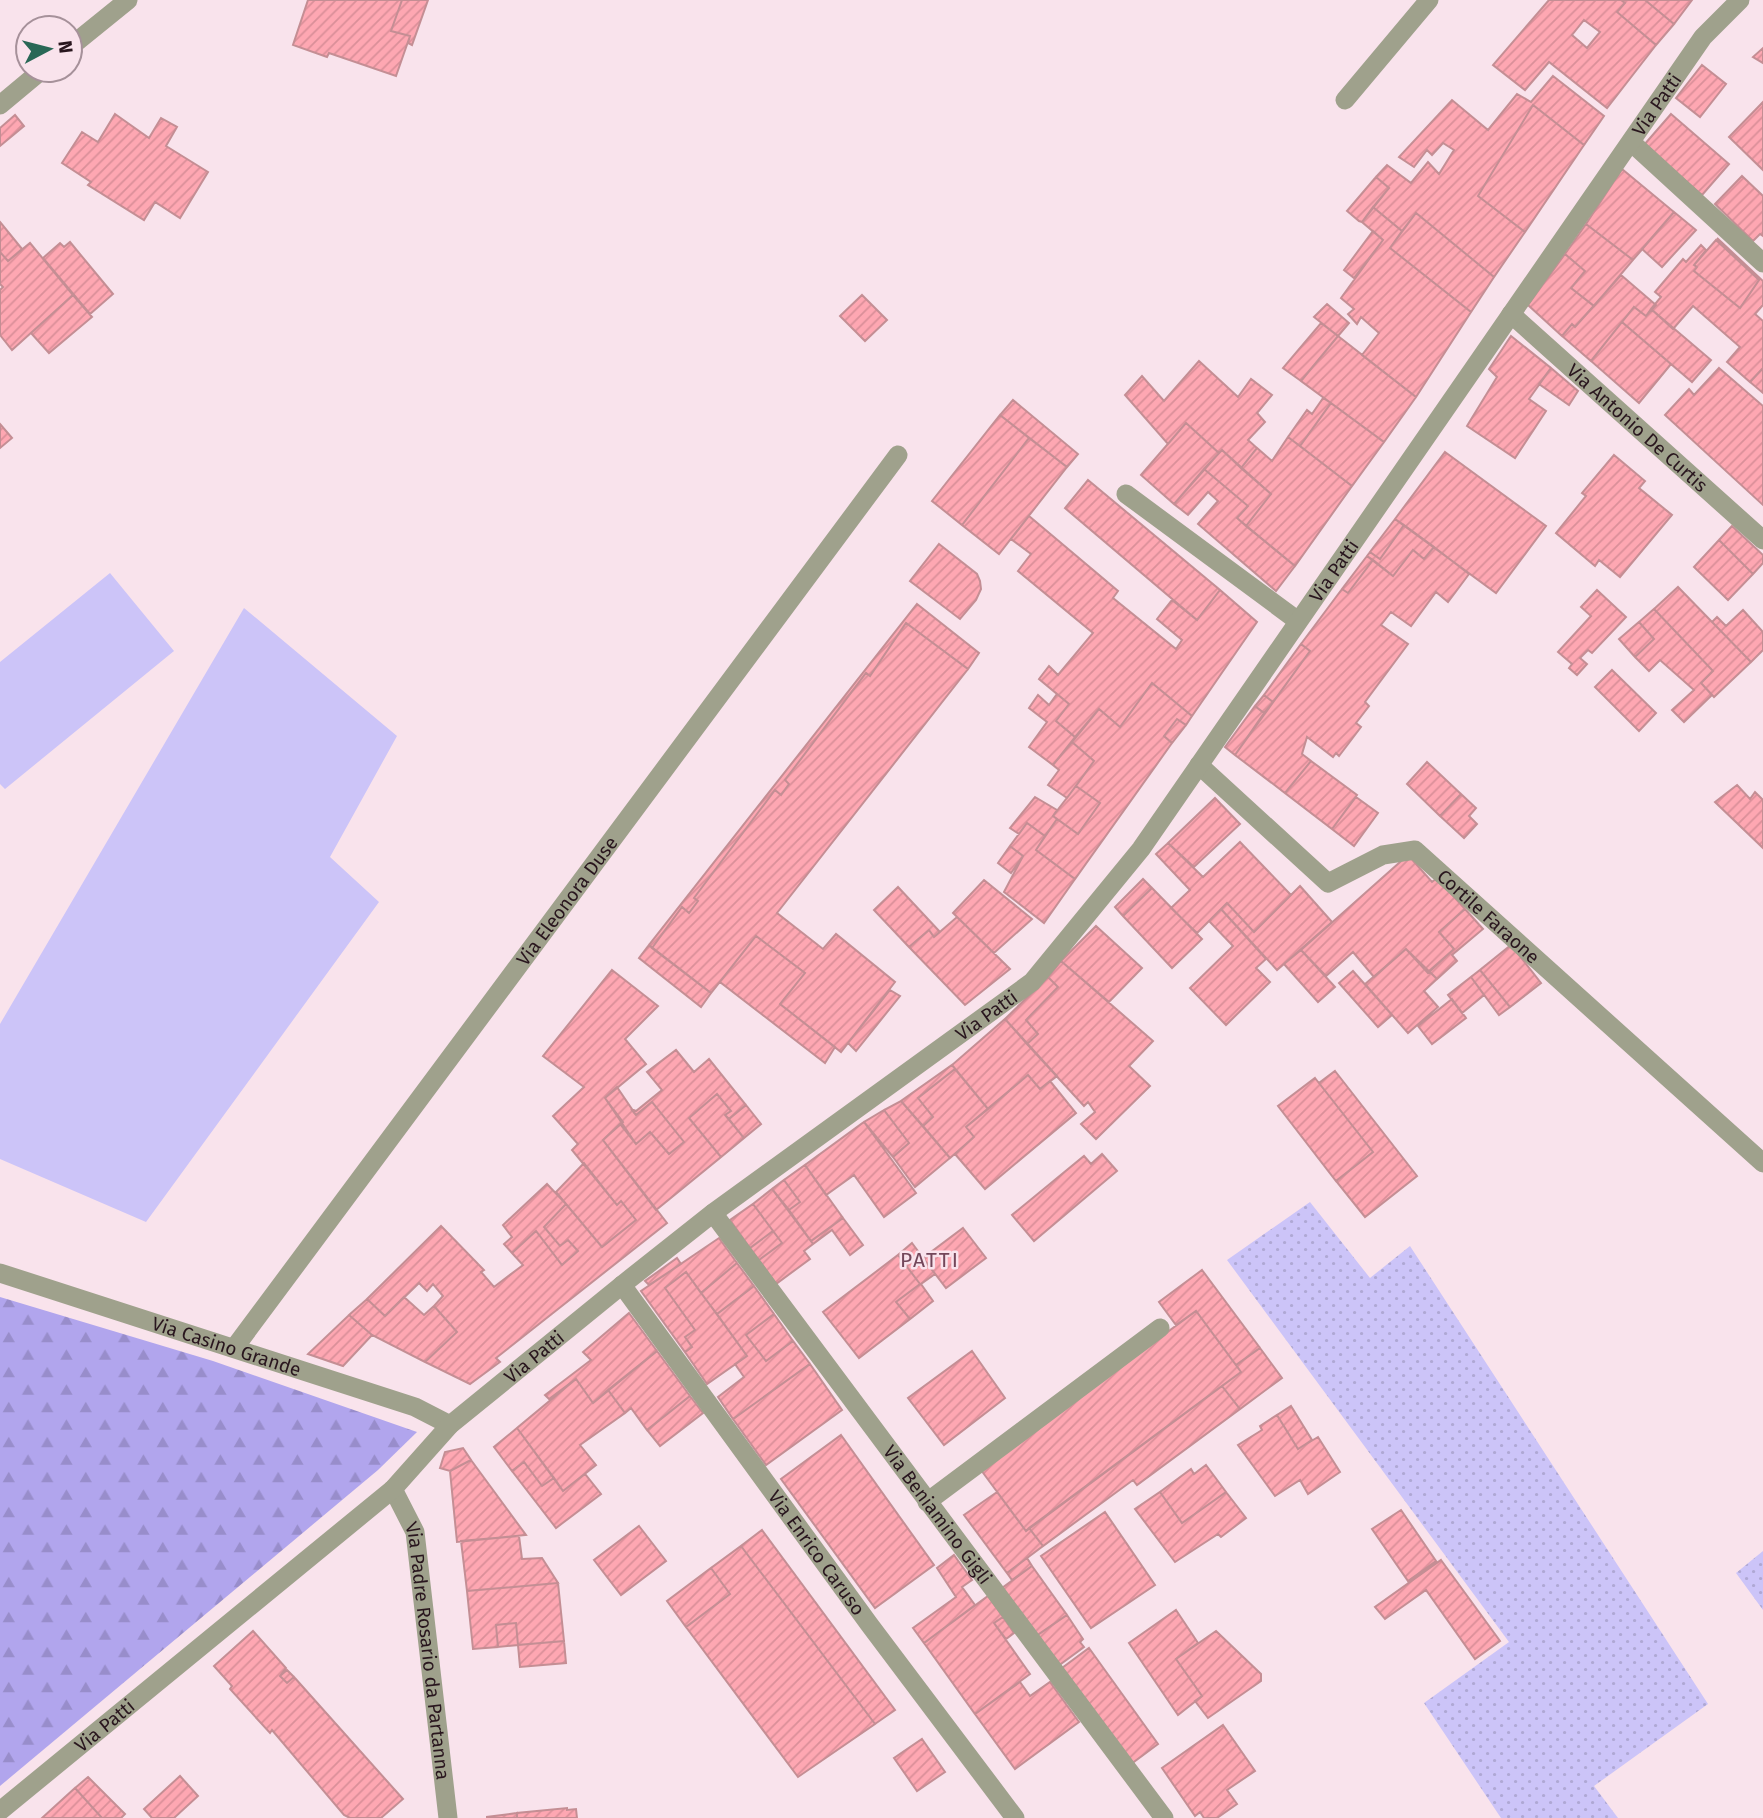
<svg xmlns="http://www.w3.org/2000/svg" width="1763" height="1818" viewBox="0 0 1763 1818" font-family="'Fira Sans',sans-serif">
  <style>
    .grass { fill: url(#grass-dots) }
    .forest { fill: url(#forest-firs) }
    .pitch { fill: #ccc4f8 }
    .building { fill: url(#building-hatch); stroke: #c48e94; stroke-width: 2; fill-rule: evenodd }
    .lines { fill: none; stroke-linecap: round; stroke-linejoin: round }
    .minor { stroke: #9fa18c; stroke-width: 19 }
    .labels { text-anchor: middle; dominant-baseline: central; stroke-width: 5; stroke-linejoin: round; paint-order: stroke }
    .street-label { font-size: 19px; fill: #29161e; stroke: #f9e3ec }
    .neighbourhood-label { font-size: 21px; letter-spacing: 2px; fill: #73475a; stroke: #f9e3ec }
  </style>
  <defs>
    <pattern id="grass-dots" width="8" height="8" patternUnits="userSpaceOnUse" patternTransform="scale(1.75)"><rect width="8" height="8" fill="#ccc4f8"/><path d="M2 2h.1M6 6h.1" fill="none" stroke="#afa8d4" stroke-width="1.8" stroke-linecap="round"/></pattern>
    <pattern id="forest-firs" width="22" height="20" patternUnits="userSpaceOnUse" patternTransform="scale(1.75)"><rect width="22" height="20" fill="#b1a5ed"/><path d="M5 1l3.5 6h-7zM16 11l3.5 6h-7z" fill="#988dcb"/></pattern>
    <pattern id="building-hatch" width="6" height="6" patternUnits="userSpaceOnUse" patternTransform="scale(1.75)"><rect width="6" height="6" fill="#fea7b2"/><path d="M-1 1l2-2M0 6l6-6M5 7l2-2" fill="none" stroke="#da8f99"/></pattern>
  </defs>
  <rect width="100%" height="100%" fill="#f9e3ec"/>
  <path class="grass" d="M1310 1202 1370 1278 1410 1246 1708 1704 1594 1786 1618 1818H1501L1424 1703 1509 1642 1227 1260Z
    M1763 1551V1610L1736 1573Z"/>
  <path class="forest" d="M0 1297 213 1361 417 1432 378 1470 0 1786Z"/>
  <path class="pitch" d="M110 573 174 651 5 789 0 784V662Z
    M244 608 397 736 330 857 379 902 146 1222 0 1159V1024Z"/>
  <path class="building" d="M308 0H402L391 31 410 36 396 76 329 53 327 57 293 45Z
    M402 0H428L412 45 408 43 410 36 391 31Z
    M1549 0H1621L1625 3 1617 12 1656 45 1607 108 1549 62 1525 90 1493 65ZM1584 20 1600 32 1587 48 1572 35Z
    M1621 0H1645L1674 24 1656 45 1617 12 1625 3Z
    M1645 0H1692L1674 24Z
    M1763 48V63L1753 57Z
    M1702 65 1726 84 1700 117 1676 98Z
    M1553 76 1604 116 1584 145 1533 105 1478 196 1525 232 1494 277 1416 213 1402 231 1373 207 1389 188 1376 177 1387 165 1411 183 1428 162 1439 174 1454 150 1443 143 1432 155 1427 150 1414 167 1399 157 1452 100 1488 130 1517 94 1531 102Z
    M1763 102V170L1729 137Z
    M1533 105 1584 145 1525 232 1478 196Z
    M115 114 149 138 161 118 177 127 166 146 208 172 180 218 155 202 144 220 88 185 91 182 62 163 82 132 98 142Z
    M1671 114 1729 164 1702 195 1644 145Z
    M15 115 24 126 0 146V128Z
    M1622 169 1674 212 1633 260 1586 224Z
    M1742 176 1763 196V236L1760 234 1753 241 1715 204Z
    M1376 177 1389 188 1362 222 1359 221 1347 211Z
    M1373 207 1402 231 1390 248 1471 312 1416 397 1362 355 1379 333 1361 317 1357 324 1348 314 1354 309 1341 298 1383 240 1362 222Z
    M1674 212 1696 230 1662 267 1642 249Z
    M1416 213 1494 277 1471 312 1390 248Z
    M0 222 22 249 8 261 0 252Z
    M1586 224 1633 260 1594 306 1571 288 1585 271 1565 254Z
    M1373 231 1383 240 1354 278 1344 270Z
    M1717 238 1763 281V305L1755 314 1763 321V368L1750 382 1727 362 1740 347 1693 306 1673 329 1651 309 1661 297 1655 292 1683 259 1686 262 1701 245 1706 250 1694 265 1697 267 1694 271 1740 308 1759 280Z
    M1716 240 1759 280 1740 308 1694 271 1697 267 1694 265Z
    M70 242 113 294 90 314 43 258 60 243 64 247Z
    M30 243 73 295 12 350 0 335V290L3 287 0 284V252L8 261Z
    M1565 254 1585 271 1571 288 1594 306 1575 327 1572 324 1562 336 1528 305Z
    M1621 275 1656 305 1646 316 1634 307 1591 361 1562 336 1572 324 1575 327Z
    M73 295 92 317 49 353 31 333Z
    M862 295 887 320 865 341 840 316Z
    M1327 304 1349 323 1338 336 1314 317Z
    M1634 307 1646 316 1651 309 1711 360 1692 382 1622 322Z
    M1622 322 1671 364 1639 403 1591 361Z
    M1321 323 1338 336 1301 381 1283 368Z
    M1338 336 1416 397 1384 442 1301 381Z
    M1511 336 1551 368 1529 399 1546 411 1515 458 1467 426 1497 377 1489 369Z
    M1199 361 1238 397 1251 379 1272 395 1257 413 1265 422 1248 440 1257 448 1241 468 1222 450 1219 453 1186 423 1168 444 1125 395 1142 376 1164 401Z
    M1551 368 1578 391 1569 405 1539 384Z
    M1719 368 1763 406V505L1665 415 1689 389 1694 395Z
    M1763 368V393L1750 382Z
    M1323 398 1331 403 1300 446 1288 437 1307 410 1312 414Z
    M1013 400 1078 454 1067 467 1000 415Z
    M1331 403 1384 442 1352 486 1300 446Z
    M1000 415 1029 438 962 525 932 501Z
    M1186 423 1219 453 1174 504 1141 475Z
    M0 424 12 438 0 448Z
    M1288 437 1352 486 1295 566 1246 526 1271 494 1241 468 1257 448 1272 461Z
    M1029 438 1067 467 999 554 962 525Z
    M1222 450 1271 494 1246 526 1237 518 1248 506 1204 469Z
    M1445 452 1546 526 1496 593 1395 519Z
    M1614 455 1645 481 1639 488 1672 515 1620 577 1599 560 1595 566 1556 533 1586 496 1582 493Z
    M1204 469 1248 506 1237 518 1295 566 1276 591 1198 524 1218 501 1208 492 1188 515 1174 504Z
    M1088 480 1220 590 1197 620 1065 508Z
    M1029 516 1118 591 1113 598 1176 649 1182 640 1157 619 1172 600 1197 620 1220 590 1257 622 1192 716 1152 683 1120 727 1099 709 1075 737 1056 721 1069 704 1039 679 1049 666 1058 675 1093 633 1018 571 1031 554 1011 539Z
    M1395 519 1404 525 1380 559 1370 552Z
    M1404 525 1434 547 1424 559 1413 550 1393 576 1367 556 1370 552 1380 559Z
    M1732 526 1763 555V563L1753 574 1719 540Z
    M1719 540 1753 574 1728 600 1694 567Z
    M939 544 977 574 980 581 981 589 976 600 960 619 910 581Z
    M1434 547 1469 574 1448 602 1436 592 1411 626 1391 612 1381 625 1408 644 1365 702 1369 706 1356 723 1361 727 1339 756 1336 753 1333 757 1307 737 1302 754 1311 761 1285 793 1235 755 1310 651 1301 644 1342 589 1348 593 1373 560 1393 576 1413 550 1424 559Z
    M1367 556 1373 560 1348 593 1342 589Z
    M1678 587 1751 662 1714 697 1701 683 1713 671 1654 609Z
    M1597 590 1626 617 1592 653 1588 650 1580 658 1587 664 1577 675 1569 668 1572 664 1558 652 1591 616 1581 607Z
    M917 604 979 653 968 669 906 623 870 676 866 673 785 780 789 784 781 795 775 790 694 898 698 901 689 913 682 907 652 948 649 945Z
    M1654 609 1713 671 1701 683 1712 695 1684 722 1672 710 1694 690 1660 660 1649 671 1635 657 1654 639 1639 622Z
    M1743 610 1763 632V650L1751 662 1712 622 1717 617 1726 626Z
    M1639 622 1654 639 1635 657 1619 639Z
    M906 623 968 669 777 913 823 949 836 934 895 982 841 1052 780 1004 805 973 756 936 711 993 652 948 682 907 689 913 698 901 694 898 775 790 781 795 789 784 785 780 866 673 870 676Z
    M1301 644 1310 651 1273 702 1264 695Z
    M1612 670 1656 713 1639 731 1595 687Z
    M1152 683 1192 716 1186 725 1177 719 1164 736 1172 743 1075 879 1036 850 1057 819 1078 834 1100 803 1076 786 1094 761 1072 742 1099 709 1120 727Z
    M1057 694 1069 704 1056 721 1075 737 1053 765 1029 747 1047 722 1029 708 1038 695 1049 705Z
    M1264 695 1273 702 1264 713 1255 706Z
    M1255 706 1264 713 1235 755 1225 747Z
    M1177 719 1186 725 1172 743 1164 736Z
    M1072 742 1094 761 1067 798 1048 785 1059 770 1053 765Z
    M1311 761 1357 795 1332 829 1285 793Z
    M1427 762 1461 794 1440 816 1407 784Z
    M1737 785 1750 799 1755 792 1763 800V848L1715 802Z
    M1076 786 1100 803 1078 834 1053 816Z
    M1461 794 1476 808 1469 816 1477 824 1464 838 1440 816Z
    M1035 797 1057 810 1053 816 1057 819 1045 836 1027 823 1019 834 1010 828Z
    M1356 797 1378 813 1354 846 1332 829Z
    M1215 798 1240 824 1194 867 1168 843Z
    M1027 823 1045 836 1036 850 1075 879 1044 923 1004 892 1023 856 1010 846Z
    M1240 842 1291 895 1254 932 1227 903 1197 933 1171 908 1190 890 1156 854 1168 843 1203 877Z
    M1010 846 1023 856 1011 873 998 863Z
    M1408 855 1432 882 1437 878 1465 909 1439 932 1454 949 1428 973 1406 949 1374 977 1353 952 1326 976 1301 950Z
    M1143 879 1152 888 1123 916 1115 907Z
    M984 880 1032 919 994 953 953 913Z
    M1300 886 1332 922 1277 970 1221 909 1227 903 1254 932Z
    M898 887 940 932 934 937 929 930 909 947 874 910Z
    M1152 888 1202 939 1172 968 1123 916Z
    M1221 909 1266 959 1256 968 1270 982 1226 1025 1190 988 1233 946 1209 921Z
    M1465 909 1483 929 1452 955 1457 961 1437 979 1429 971 1454 949 1439 932Z
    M957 917 1010 969 965 1005 909 947 929 930 934 937Z
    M1096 926 1142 968 1109 1002 1061 961Z
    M756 936 805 973 780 1004 835 1047 825 1063 720 982Z
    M649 945 711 993 701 1007 639 958Z
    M1511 945 1541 983 1510 1007 1480 970Z
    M1406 949 1437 979 1424 991 1438 1007 1408 1033 1365 984Z
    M1301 950 1335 987 1318 1002 1284 964Z
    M1061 961 1153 1041 1129 1066 1150 1086 1096 1139 1081 1124 1095 1112 1088 1102 1084 1106 1027 1044 1038 1034 1026 1020 1058 987 1048 977Z
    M612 970 658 1006 625 1039 646 1064 605 1098 623 1122 603 1140 667 1223 496 1358 500 1362 470 1384 425 1362 457 1332 434 1306 443 1296 433 1284 427 1291 419 1283 385 1316 367 1299 441 1226 484 1270 481 1272 494 1287 523 1265 512 1253 536 1231 562 1265 578 1251 568 1240 560 1246 544 1227 566 1204 602 1247 636 1220 621 1201 617 1205 572 1150 578 1144 553 1116 584 1087 543 1056Z
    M1480 970 1510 1007 1499 1015 1471 977Z
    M1353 971 1392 1015 1378 1027 1339 983Z
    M1048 977 1058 987 1026 1020 1038 1034 1027 1044 1005 1019Z
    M1471 977 1484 995 1462 1013 1448 995Z
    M890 990 900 996 856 1051 848 1043Z
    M1452 999 1466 1018 1432 1044 1418 1026Z
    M1005 1019 1057 1076 1040 1089 1028 1075 988 1109 952 1065Z
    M676 1050 694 1072 709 1059 746 1105 729 1119 725 1115 731 1111 717 1094 689 1118 721 1157 656 1210 603 1140 620 1124 636 1144 650 1132 669 1154 684 1142 652 1102 636 1115 631 1109 636 1111 662 1090 647 1072Z
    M952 1065 955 1069 918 1098 933 1117 923 1126 901 1101Z
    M955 1069 988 1109 966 1127 974 1137 950 1158 923 1126 933 1117 918 1098Z
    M1335 1071 1417 1176 1365 1217 1336 1181 1373 1152 1319 1083Z
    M1028 1075 1040 1089 1050 1081 1076 1113 985 1189 955 1154 974 1137 966 1127Z
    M1315 1078 1373 1152 1336 1181 1278 1106Z
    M617 1087 636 1115 652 1102 684 1142 669 1154 650 1132 636 1144 605 1098Z
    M717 1094 731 1111 725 1115 744 1138 721 1157 689 1118Z
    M901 1101 950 1158 915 1187 893 1157 909 1143 884 1110Z
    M746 1105 761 1124 744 1138 729 1119Z
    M884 1110 909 1143 893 1157 864 1122Z
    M864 1122 916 1193 884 1217 854 1175 826 1195 805 1165Z
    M1102 1154 1117 1171 1034 1241 1012 1215 1084 1156 1091 1164Z
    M584 1163 617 1205 621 1201 636 1220 602 1247 556 1192Z
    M805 1165 843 1218 811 1241 789 1210 800 1202 784 1180Z
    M784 1180 800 1202 789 1210 772 1189Z
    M547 1184 566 1204 544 1227 560 1246 568 1240 578 1251 562 1265 536 1231 512 1253 504 1244 512 1237 503 1225Z
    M772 1189 813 1244 804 1251 810 1259 776 1284 759 1260 782 1243 753 1204Z
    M753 1204 773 1231 750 1248 730 1220Z
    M843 1218 863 1245 850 1255 832 1230 813 1244 811 1241Z
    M963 1228 986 1258 946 1288 923 1258Z
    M773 1231 782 1243 759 1260 750 1248Z
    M719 1238 737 1263 701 1293 686 1272 665 1288 695 1330 685 1337 692 1347 685 1352 641 1291Z
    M912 1243 935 1274 921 1284 933 1301 910 1319 896 1302 920 1284 898 1255Z
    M898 1255 920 1284 896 1302 910 1319 859 1358 823 1312Z
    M677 1258 681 1264 649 1285 645 1281Z
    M737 1263 754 1286 717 1314 701 1293Z
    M1202 1270 1260 1348 1236 1365 1196 1311 1176 1325 1159 1302Z
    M686 1272 747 1356 707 1384 685 1352 692 1347 685 1337 695 1330 665 1288Z
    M754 1286 774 1314 746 1335 766 1361 793 1341 810 1364 733 1419 718 1397 744 1377 735 1364 747 1356 717 1314Z
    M404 1297 424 1315 434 1306 457 1332 425 1362 372 1335 349 1315 367 1299 385 1316Z
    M1196 1311 1241 1372 1026 1531 981 1470Z
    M629 1313 657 1351 593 1403 576 1379 549 1399 545 1395 591 1360 583 1352Z
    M774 1314 793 1341 766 1361 746 1335Z
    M349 1315 372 1335 343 1366 308 1354Z
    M1260 1348 1282 1378 1240 1409 1222 1386 1241 1372 1236 1365Z
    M657 1351 690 1396 647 1430 631 1408 625 1413 608 1390Z
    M972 1351 1005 1398 944 1445 908 1398Z
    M810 1364 842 1410 766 1465 733 1419Z
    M576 1379 593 1403 608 1390 625 1413 580 1445 596 1465 563 1491 517 1428Z
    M1222 1386 1240 1409 1137 1485 1133 1480 1043 1546 1029 1528Z
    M690 1396 703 1413 660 1446 647 1430Z
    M1291 1406 1312 1440 1298 1449 1277 1415Z
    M1277 1415 1298 1449 1318 1437 1340 1472 1308 1494 1300 1480 1275 1496 1238 1445 1262 1430 1260 1426Z
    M517 1428 554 1478 542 1486 524 1462 512 1471 494 1447Z
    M841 1435 934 1565 875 1608 781 1479Z
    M463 1448 471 1460 450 1471 440 1468 445 1452Z
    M471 1460 526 1535 457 1542 450 1471Z
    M524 1462 542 1486 554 1478 563 1491 585 1474 601 1494 556 1528 512 1471Z
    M1206 1465 1226 1492 1182 1523 1160 1492 1191 1469 1194 1474Z
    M997 1492 1026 1531 1029 1528 1043 1546 1007 1573 964 1515Z
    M1160 1492 1182 1523 1226 1492 1246 1518 1221 1537 1218 1534 1175 1562 1135 1509Z
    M1401 1510 1436 1561 1408 1581 1372 1529Z
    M1105 1512 1155 1585 1091 1628 1041 1556Z
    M639 1526 666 1561 621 1595 594 1560Z
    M762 1530 895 1710 875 1724 741 1546Z
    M519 1536 522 1559 542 1558 558 1583 467 1591 461 1541Z
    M741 1546 875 1724 798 1777 686 1627 730 1594 711 1568Z
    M954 1555 972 1580 962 1587 975 1605 924 1643 913 1628 956 1597 937 1568Z
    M1027 1558 1032 1566 1012 1580 1007 1573Z
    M1441 1560 1500 1641 1475 1659 1426 1590 1385 1619 1375 1607Z
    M1032 1566 1067 1615 1036 1636 1002 1588Z
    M711 1568 730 1594 686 1627 667 1601Z
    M558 1583 564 1641 518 1645 516 1623 496 1625 498 1647 473 1649 467 1591Z
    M988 1596 1003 1617 994 1623 1030 1674 975 1714 924 1643Z
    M1176 1610 1198 1643 1176 1659 1202 1696 1178 1715 1129 1643Z
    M1067 1615 1083 1639 1080 1642 1084 1647 1058 1666 1036 1636Z
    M1003 1617 1014 1633 1006 1639 994 1623Z
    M516 1623 518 1645 498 1647 496 1625Z
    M253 1631 286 1668 280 1676 287 1683 294 1677 403 1799 381 1818H350L344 1815 272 1730 270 1733 230 1689 232 1686 214 1666Z
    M1216 1631 1261 1674V1681L1208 1718 1195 1701 1202 1696 1176 1659Z
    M564 1641 566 1663 520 1667 518 1645Z
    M1089 1648 1158 1744 1131 1764 1062 1668Z
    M287 1670 294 1677 287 1683 280 1676Z
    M1020 1682 1030 1696 1050 1682 1079 1722 1015 1769 975 1714Z
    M1223 1725 1255 1771 1227 1790 1237 1804 1217 1818H1204L1200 1812 1195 1816 1162 1768Z
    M922 1739 945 1772 917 1791 894 1758Z
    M180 1776 198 1796 174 1818H152L144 1809Z
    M88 1777 125 1814 121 1818H102L75 1788Z
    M75 1788 102 1818H42Z
    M567 1808V1810L576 1809 577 1818H517V1813Z
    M517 1813V1818H487V1817Z"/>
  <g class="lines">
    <g class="minor">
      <path d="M70 47 128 0"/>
      <path d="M1345 100 1429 0"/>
      <path d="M0 105 42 70"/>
      <path d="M1631 142 1763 263"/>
      <path id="s1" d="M1511 314 1763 540"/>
      <path d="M1126 494 1298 621"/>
      <path id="s2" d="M1199 765 1328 883 1383 855 1415 850 1763 1163"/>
      <path id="s3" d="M713 1213 1164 1818"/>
      <path id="s4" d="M0 1273 415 1407 450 1425"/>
      <path id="s5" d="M622 1285 869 1624 1015 1818"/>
      <path id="s6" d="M235 1347 898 455"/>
      <path id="s7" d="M393 1489 415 1532 448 1818"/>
      <path d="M927 1502 1160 1328"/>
      <path id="s8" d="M0 1811 393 1489 450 1425 622 1285 713 1213 1032 982 1141 849 1703 37 1740 0"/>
    </g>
  </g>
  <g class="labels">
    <g class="street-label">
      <text stroke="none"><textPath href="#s8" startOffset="2403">Via Patti</textPath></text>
      <text stroke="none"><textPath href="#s1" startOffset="170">Via Antonio De Curtis</textPath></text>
      <text stroke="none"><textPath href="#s8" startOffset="1836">Via Patti</textPath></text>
      <text stroke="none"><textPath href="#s6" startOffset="556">Via Eleonora Duse</textPath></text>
      <text stroke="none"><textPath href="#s2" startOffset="368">Cortile Faraone</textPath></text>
      <text stroke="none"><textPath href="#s8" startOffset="1269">Via Patti</textPath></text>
      <text stroke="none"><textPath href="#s4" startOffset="238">Via Casino Grande</textPath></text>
      <text stroke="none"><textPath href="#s8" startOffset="702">Via Patti</textPath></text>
      <text stroke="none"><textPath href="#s3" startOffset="376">Via Beniamino Gigli</textPath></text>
      <text stroke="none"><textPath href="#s5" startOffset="331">Via Enrico Caruso</textPath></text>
      <text stroke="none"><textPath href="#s7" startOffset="168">Via Padre Rosario da Partanna</textPath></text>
      <text stroke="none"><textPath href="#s8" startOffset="135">Via Patti</textPath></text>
    </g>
    <g class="neighbourhood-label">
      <text x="930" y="1260">PATTI</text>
    </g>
  </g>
  <g transform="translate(49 49) rotate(83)"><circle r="33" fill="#f9e3ec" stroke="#a6919a" stroke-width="2"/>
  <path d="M0-5L12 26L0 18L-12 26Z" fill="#296856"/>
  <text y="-10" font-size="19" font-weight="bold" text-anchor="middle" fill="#29161e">N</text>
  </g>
</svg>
